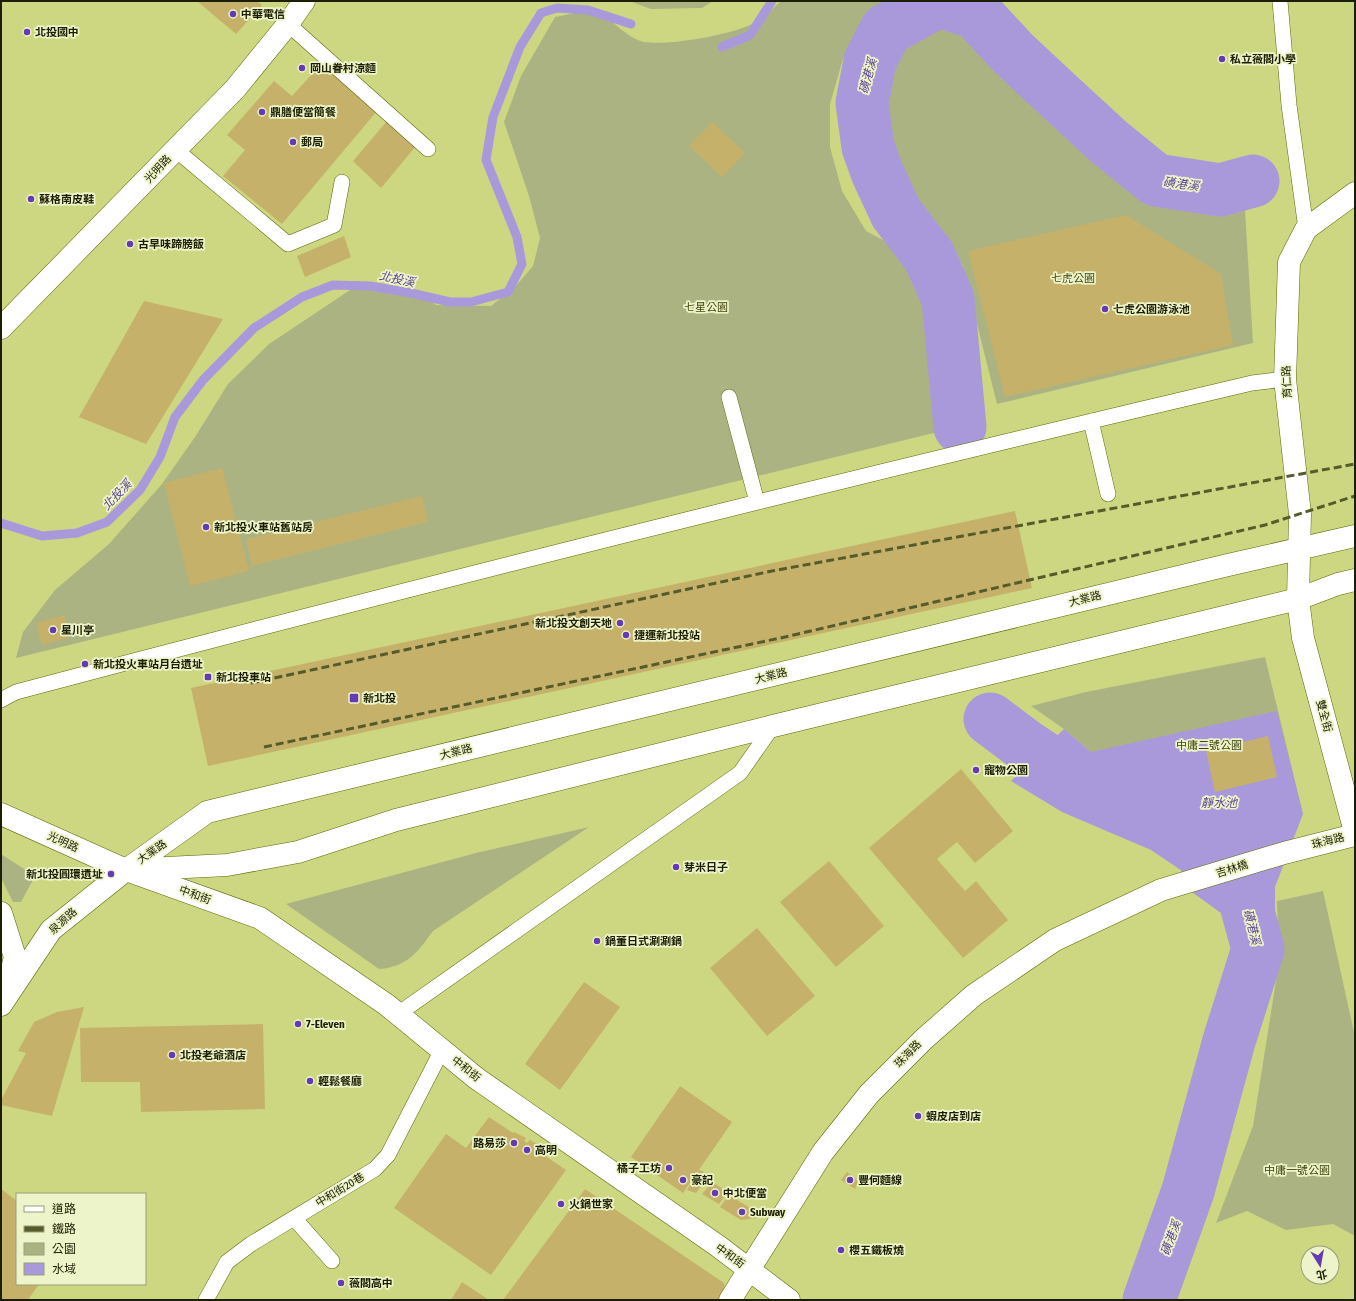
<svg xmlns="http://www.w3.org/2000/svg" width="1356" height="1301" viewBox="0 0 1356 1301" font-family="'Fira Sans Condensed','Noto Sans TC',sans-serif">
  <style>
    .green { fill: #acb383 }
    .water { fill: #a999db }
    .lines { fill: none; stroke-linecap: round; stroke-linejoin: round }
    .stream { stroke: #a999db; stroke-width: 9 }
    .river { stroke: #a999db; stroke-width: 53 }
    .building { fill: #c5b169 }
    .service-casing { stroke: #5f6601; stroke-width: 16 }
    .minor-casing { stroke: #5f6601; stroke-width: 23 }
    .tertiary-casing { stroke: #5f6601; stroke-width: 23 }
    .secondary-casing { stroke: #5f6601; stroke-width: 23 }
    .service { stroke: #fff; stroke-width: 15 }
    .minor { stroke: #fff; stroke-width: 22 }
    .tertiary { stroke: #fff; stroke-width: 22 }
    .secondary { stroke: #fff; stroke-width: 22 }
    .rail { stroke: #565b2b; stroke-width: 3; stroke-dasharray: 8 4; stroke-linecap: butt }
    .poi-dot { fill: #643bb3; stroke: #eef4ca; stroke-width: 1.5 }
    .labels { text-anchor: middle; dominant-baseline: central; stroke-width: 3.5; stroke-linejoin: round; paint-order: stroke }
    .poi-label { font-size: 11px; font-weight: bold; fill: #1c1e00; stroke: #eef4ca; text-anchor: start }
    .street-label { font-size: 11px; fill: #1c1e00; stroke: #eef4ca }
    .park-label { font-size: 11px; fill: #3f440c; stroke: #eef4ca }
    .water-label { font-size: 12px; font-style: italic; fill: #5c4493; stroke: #eef4ca }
  </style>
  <rect width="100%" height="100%" fill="#cdd782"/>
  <path class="green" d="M629 1H713L702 8 651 9Z
    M781 1H883L860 25 843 59 830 104V147L842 191 866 231 904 251 929 288 939 331 954 428 16 658 23 632 55 590 109 544 162 484 195 437 228 384 269 344 350 290H417L436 305 491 306 515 287 533 266 540 238 529 196 504 122 521 76 555 17 575 13 602 12C612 22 630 39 644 42 670 46 742 34 763 18 769 13 775 6 781 1Z
    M971 9 997 66 1068 133 1146 201 1245 210 1253 343 997 404 962 264 913 202 884 153 878 102 896 43 931 10Z
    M1265 657 1303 814 1091 752 1064 729 1031 706 1086 692Z
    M589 827 433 931C418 952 407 967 379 969L286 904 476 853Z
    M1 854 35 876 21 902H13L1 878Z
    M1323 891 1355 1037V1236L1333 1224 1286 1230 1247 1211 1216 1223 1253 1126 1279 962 1277 901Z"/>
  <path class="water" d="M1277 711 1303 814 1275 887V919L1236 928 1228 902 1151 850 1062 812 1011 781 1064 729 1091 752Z"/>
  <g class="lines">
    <path class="stream" d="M937 1H938
      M722 47 750 35 772 1
      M1 523 42 536 77 533 107 522 140 490 160 457 175 417 203 380 254 328 302 297 333 285 370 286 411 293 450 302H471L508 292 522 264 517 237 486 160 493 117 520 47 541 13 557 8 588 10 631 24"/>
    <path class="river" d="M960 427 948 299 929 256 896 213 877 172 868 147 862 103 870 61 886 30 938 1 975 12 1013 53 1058 95 1109 142 1156 180 1220 190 1253 181
      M990 719 1026 746 1099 794
      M1149 1300 1188 1191 1229 1041 1258 949 1244 897 1208 871"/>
  </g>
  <path class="building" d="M197 1H257L262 5 236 34Z
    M322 63 377 111 282 224 223 176 245 150 227 135 274 81 292 96Z
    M387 121 416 146 381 188 353 161Z
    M712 122 745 153 722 177 689 146Z
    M1126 215 1221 274 1233 345 1005 397 968 251Z
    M344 236 351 257 305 277 297 256Z
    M144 301 223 319 146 444 79 417Z
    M222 468 249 571 190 586 164 483Z
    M422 496 428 522 252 566 246 539Z
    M1015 511 1032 588 208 766 191 688Z
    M64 615 70 637 42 645 36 623Z
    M1268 736 1277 777 1215 792 1206 751Z
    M961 769 1013 831 975 863 957 842 937 859 965 891 976 881 1008 920 963 958 869 848Z
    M829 861 884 926 836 967 780 902Z
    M757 928 815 996 767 1036 710 968Z
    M584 982 620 1007 560 1090 525 1064Z
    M84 1007 52 1116 1 1105V1100L26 1053 18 1051 34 1022 57 1012Z
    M263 1024 265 1109 141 1112 140 1082H81L80 1028Z
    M680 1086 732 1122 683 1193 631 1157Z
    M489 1117 513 1133 514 1132 526 1138 524 1141 527 1143 530 1140 538 1145 535 1149 566 1170 491 1275 394 1208 446 1134 466 1148Z
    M699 1170 710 1174 696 1193 687 1190Z
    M847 1172 858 1181 855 1189 841 1180Z
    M712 1182 728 1192 719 1204 702 1194Z
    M1 1189 17 1201V1284H39L28 1300H1Z
    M585 1189 724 1283 726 1300H503Z
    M729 1195 765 1217 741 1220 720 1207Z
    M462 1282 489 1300H451Z"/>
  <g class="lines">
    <defs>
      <path id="service" d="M1280 1 1289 105 1306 229
        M288 24 428 149
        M176 150 288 244 334 225 342 182
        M729 397 757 502
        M1091 421 1108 494
        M1 700 16 692C427 583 839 480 1252 383L1285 379
        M398 1014 740 773 773 726
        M294 1218 332 1261
        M206 1300 227 1262 251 1244 375 1169 388 1155 442 1050"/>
      <path id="minor" d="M1355 193 1306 229 1289 262 1285 379 1300 514 1298 599 1303 638 1355 832
        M730 1300 823 1152 869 1094 924 1039 974 995 1055 940 1161 890 1284 853 1355 835"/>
      <path id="tertiary" d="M1 328 235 89 288 24 304 1
        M1 814 126 870 260 918 387 1005 476 1078 718 1246 789 1300
        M1 913 15 957 8 985
        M1 1005 51 930 126 870"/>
      <path id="secondary" d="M126 870 207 812 1228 565 1355 536
        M126 870 227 865 298 852 396 820 773 726 1298 599 1338 584 1355 580"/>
    </defs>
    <use href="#service" class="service-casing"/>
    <use href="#minor" class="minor-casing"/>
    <use href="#tertiary" class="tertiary-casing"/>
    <use href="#secondary" class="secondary-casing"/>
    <use href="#service" class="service"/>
    <use href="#minor" class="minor"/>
    <use href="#tertiary" class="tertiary"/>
    <use href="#secondary" class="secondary"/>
    <path class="rail" d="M251 683 772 571 1355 464
      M264 747 785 637 1265 525 1355 496"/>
  </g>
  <g class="poi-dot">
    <circle cx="233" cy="14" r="4"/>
    <circle cx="27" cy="32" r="4"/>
    <circle cx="1222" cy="59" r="4"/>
    <circle cx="302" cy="68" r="4"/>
    <circle cx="262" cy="112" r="4"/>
    <circle cx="293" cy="142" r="4"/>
    <circle cx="31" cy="199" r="4"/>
    <circle cx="130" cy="244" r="4"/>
    <circle cx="1105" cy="309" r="4"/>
    <circle cx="206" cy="527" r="4"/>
    <circle cx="620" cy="623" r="4"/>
    <circle cx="53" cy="630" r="4"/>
    <circle cx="626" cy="635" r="4"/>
    <circle cx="85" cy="664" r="4"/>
    <rect x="204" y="673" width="8" height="8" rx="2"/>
    <rect x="349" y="693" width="10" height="10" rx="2"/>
    <circle cx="976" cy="770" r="4"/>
    <circle cx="676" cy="867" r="4"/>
    <circle cx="111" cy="874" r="4"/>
    <circle cx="597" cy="941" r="4"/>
    <circle cx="298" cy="1024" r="4"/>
    <circle cx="172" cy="1055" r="4"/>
    <circle cx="310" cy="1081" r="4"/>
    <circle cx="918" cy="1116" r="4"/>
    <circle cx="514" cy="1143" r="4"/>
    <circle cx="527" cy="1150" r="4"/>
    <circle cx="669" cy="1168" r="4"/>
    <circle cx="683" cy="1180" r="4"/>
    <circle cx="850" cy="1180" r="4"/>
    <circle cx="715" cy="1193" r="4"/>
    <circle cx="561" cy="1204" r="4"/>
    <circle cx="742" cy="1212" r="4"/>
    <circle cx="841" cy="1250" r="4"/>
    <circle cx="341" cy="1283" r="4"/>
  </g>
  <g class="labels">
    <g class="poi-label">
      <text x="241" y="14">中華電信</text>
      <text x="35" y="32">北投國中</text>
      <text x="1230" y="59">私立薇閣小學</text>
      <text x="310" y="68">岡山眷村涼麵</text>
      <text x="270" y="112">鼎膳便當簡餐</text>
      <text x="301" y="142">郵局</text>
      <text x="39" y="199">蘇格南皮鞋</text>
      <text x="138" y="244">古早味蹄膀飯</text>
      <text x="1113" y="309">七虎公園游泳池</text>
      <text x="214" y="527">新北投火車站舊站房</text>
      <text x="612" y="623" text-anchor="end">新北投文創天地</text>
      <text x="61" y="630">星川亭</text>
      <text x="634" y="635">捷運新北投站</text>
      <text x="93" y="664">新北投火車站月台遺址</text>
      <text x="216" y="677">新北投車站</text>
      <text x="363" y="698">新北投</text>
      <text x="984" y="770">寵物公園</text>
      <text x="684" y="867">芽米日子</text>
      <text x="103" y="874" text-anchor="end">新北投圓環遺址</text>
      <text x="605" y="941">鍋董日式涮涮鍋</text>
      <text x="306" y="1024">7-Eleven</text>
      <text x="180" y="1055">北投老爺酒店</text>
      <text x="318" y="1081">輕鬆餐廳</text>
      <text x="926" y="1116">蝦皮店到店</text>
      <text x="506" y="1143" text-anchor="end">路易莎</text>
      <text x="535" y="1150">高明</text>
      <text x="661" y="1168" text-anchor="end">橘子工坊</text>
      <text x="691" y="1180">豪記</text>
      <text x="858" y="1180">豐何麵線</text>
      <text x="723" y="1193">中北便當</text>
      <text x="569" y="1204">火鍋世家</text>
      <text x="750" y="1212">Subway</text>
      <text x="849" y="1250">櫻五鐵板燒</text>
      <text x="349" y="1283">薇閣高中</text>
    </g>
    <g class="street-label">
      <text transform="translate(158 169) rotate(-47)">光明路</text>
      <text transform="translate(1287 382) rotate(-93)">育仁路</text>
      <text transform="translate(1085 599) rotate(-14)">大業路</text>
      <text transform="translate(771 676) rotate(-14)">大業路</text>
      <text transform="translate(1324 716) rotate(75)">雙全街</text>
      <text transform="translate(456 752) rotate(-14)">大業路</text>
      <text transform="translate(1328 841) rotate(-14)">珠海路</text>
      <text transform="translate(63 842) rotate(24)">光明路</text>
      <text transform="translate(152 852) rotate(-35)">大業路</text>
      <text transform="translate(1232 869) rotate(-17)">吉林橋</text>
      <text transform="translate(195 895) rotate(20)">中和街</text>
      <text transform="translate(63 921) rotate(-42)">泉源路</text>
      <text transform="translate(908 1054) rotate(-46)">珠海路</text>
      <text transform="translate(466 1069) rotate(38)">中和街</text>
      <text transform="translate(340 1190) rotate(-31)">中和街20巷</text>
      <text transform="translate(730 1256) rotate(36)">中和街</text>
    </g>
    <g class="park-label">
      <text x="1073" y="278">七虎公園</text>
      <text x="706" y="307">七星公園</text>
      <text x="1209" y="745">中庸二號公園</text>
      <text x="1297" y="1170">中庸一號公園</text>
    </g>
    <g class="water-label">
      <text transform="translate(868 76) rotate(-75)">磺港溪</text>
      <text transform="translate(1181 184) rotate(8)">磺港溪</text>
      <text transform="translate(397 279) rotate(12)">北投溪</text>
      <text transform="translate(117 495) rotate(-46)">北投溪</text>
      <text x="1219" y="803">靜水池</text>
      <text transform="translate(1252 927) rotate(76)">磺港溪</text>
      <text transform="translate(1171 1238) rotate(-70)">磺港溪</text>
    </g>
  </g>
  <rect width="1356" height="1301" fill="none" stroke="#1c1e00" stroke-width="4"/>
  <rect x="16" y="1193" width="130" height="92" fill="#eef4ca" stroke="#9a9e79"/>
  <rect x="24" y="1206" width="20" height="6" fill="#ffffff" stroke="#9a9e79"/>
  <text x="52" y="1213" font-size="12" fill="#1c1e00">道路</text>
  <rect x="24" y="1226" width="20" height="6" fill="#565b2b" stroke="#9a9e79"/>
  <text x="52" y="1233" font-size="12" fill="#1c1e00">鐵路</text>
  <rect x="24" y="1243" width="20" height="12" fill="#acb383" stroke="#9a9e79"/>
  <text x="52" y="1253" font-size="12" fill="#1c1e00">公園</text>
  <rect x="24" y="1263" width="20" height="12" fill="#a999db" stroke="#9a9e79"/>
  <text x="52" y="1273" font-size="12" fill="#1c1e00">水域</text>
  <g transform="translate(1320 1265) rotate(169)"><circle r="19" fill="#eef4ca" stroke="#9a9e79"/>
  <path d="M0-3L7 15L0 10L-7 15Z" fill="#643bb3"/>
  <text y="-6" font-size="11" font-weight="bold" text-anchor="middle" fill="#1c1e00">北</text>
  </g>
</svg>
